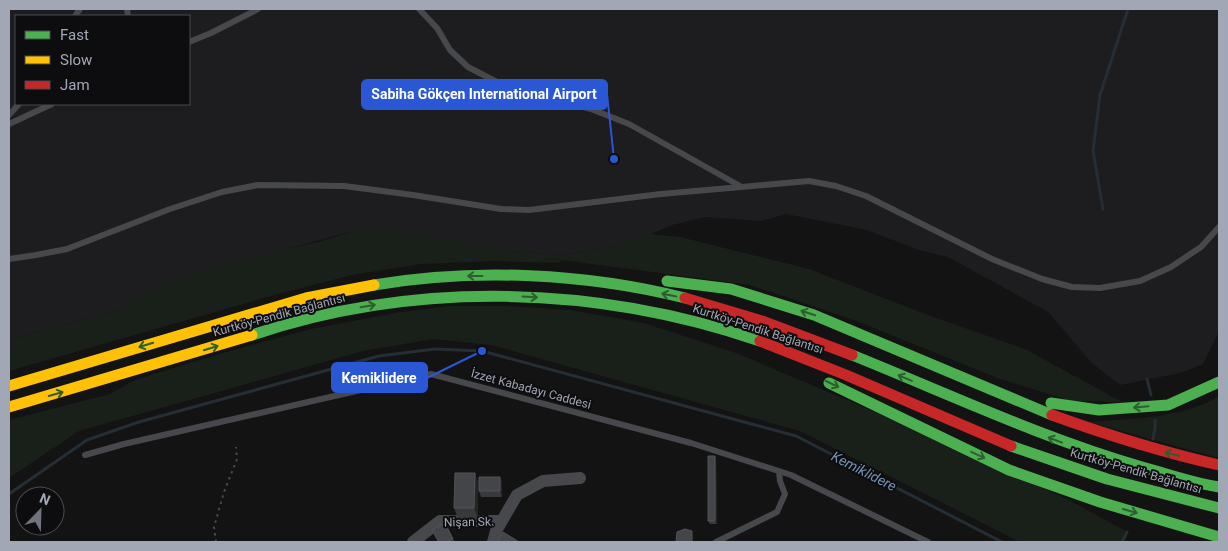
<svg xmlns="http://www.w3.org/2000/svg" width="1228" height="551" viewBox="0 0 1228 551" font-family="Roboto,sans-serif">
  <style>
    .built { fill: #1d1d1f; fill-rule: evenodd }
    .green { fill: #19201a }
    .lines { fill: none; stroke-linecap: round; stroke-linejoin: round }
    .stream { stroke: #252d35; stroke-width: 3 }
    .path { stroke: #48494d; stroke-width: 2; stroke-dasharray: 2.5 4; stroke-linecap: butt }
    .lane { stroke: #46484c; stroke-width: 6 }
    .street { stroke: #46484c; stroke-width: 12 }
    .fast { stroke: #4caf50; stroke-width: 11 }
    .slow { stroke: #ffc107; stroke-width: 11 }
    .jam { stroke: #c62828; stroke-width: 11 }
    .wall { fill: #39393b }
    .shaded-wall { fill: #252526 }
    .building { fill: #444548; stroke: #535459 }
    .oneway { stroke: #2c5e30 }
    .labels { text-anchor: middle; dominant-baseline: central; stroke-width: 4; stroke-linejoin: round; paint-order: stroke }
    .street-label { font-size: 12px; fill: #a2a7b5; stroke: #0d0d0f }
    .water-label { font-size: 14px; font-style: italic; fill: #7693b4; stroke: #0d0d0f }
    .leader { fill: none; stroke: #2a57d4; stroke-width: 2 }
    .callout-dot { fill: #2a57d4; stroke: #0d0d0f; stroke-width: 2 }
    .callout { fill: #2a57d4; stroke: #2a57d4; stroke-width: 2 }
    .callout-label { font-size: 14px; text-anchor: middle; font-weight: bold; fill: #fff }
  </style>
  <rect width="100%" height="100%" fill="#131313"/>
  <path class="built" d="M9 9H1219V331L1203 364 1180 373 1120 385 1092 363 1048 312 948 257 919 250 867 230 786 214 761 221 706 217 672 225 651 234 615 246 563 255 509 251 357 230 283 250 144 293 117 310 9 340ZM16 16H189V104H16Z"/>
  <path class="green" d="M357 230H393L509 251 563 255 615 246 651 234 680 237 809 269 925 314 1027 350 1122 402 1072 401 1000 379 854 320 750 285 562 260 558 263 494 261 421 264 352 275 267 297 9 371V340L117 310 144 293 207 267 322 241Z
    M448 306H509L570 310 644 323 736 353 892 419 1067 499 1127 532 1122 542H1020L800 431 491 345 433 339 363 351 79 431 9 478V420L110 394 135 380 219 354 311 329 395 313Z
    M1219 396V458L1089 422C1129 419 1185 418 1219 396Z"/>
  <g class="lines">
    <path class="stream" d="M1103 209 1093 151 1100 95 1128 9
      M1147 379 1151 395
      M1153 439 1155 428V420
      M9 494 87 440 139 422 379 356 435 349 482 351 796 436 1002 542
      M1122 542 1127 532"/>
    <path class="path" d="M216 542 214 527 224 492 237 459 236 447"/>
    <path class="lane" d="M127 9 128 16
      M419 9 437 28 450 50 468 67 499 83 591 109 629 124 740 186
      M75 16 80 9
      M189 42 211 33 258 9
      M9 115 19 104
      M9 124 52 104
      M9 259 36 255 67 249 170 209 222 192 258 185 344 186 413 195 501 209 529 210 661 194 809 181 836 186 866 196 992 259 1042 279 1072 287 1100 288 1140 281 1171 267 1201 247 1219 227
      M85 455 124 444 431 374 691 443 791 475 928 542
      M716 542 777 512 785 494 780 481 779 472"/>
    <path class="street" d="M413 542 440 521H502
      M493 542 496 531 517 495 543 481 580 478"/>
    <path class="fast" d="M667 281 731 289 814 315 1052 415
      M374 285C475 268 585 273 685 298
      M252 335C416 280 597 285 760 341
      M852 355C949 394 1042 438 1142 467 1168 474 1193 483 1219 487
      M829 383 1009 470 1100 502 1219 537
      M1051 403 1099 410 1168 405 1219 382
      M1011 446 1107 479 1219 508"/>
    <path class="slow" d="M9 386 306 298 374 285
      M9 407 252 335"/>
    <path class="jam" d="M685 298 762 321 852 355
      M760 341 846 375 1011 446
      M1052 415C1107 435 1162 452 1219 465"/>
  </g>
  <path class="wall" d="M716 460 717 524H710L708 521Z
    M475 473 478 483V518H458L454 508Z
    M500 477 502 483V497H481L479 491Z
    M432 530 453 539 455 542H438Z"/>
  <path class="shaded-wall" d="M715 456 716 460 717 524 715 521Z
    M475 473 478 483V518L474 508Z
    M500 477 502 483V497L500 491Z"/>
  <path class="building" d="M708 456H715V521H708Z
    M455 473H475L474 508H454Z
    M479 477H500V491H479Z
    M445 523 453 539 446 542H439L432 530Z
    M685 529 692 531V542H676L677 532Z
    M503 532 519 542H497Z"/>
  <defs><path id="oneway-shaft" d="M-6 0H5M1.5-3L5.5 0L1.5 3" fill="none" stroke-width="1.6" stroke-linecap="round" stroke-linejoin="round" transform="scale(1.25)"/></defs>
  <g class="oneway">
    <use href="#oneway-shaft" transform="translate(475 276) rotate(-180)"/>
    <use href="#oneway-shaft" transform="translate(669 295) rotate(-168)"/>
    <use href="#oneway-shaft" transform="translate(530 297) rotate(3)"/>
    <use href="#oneway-shaft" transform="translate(368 306) rotate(-9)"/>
    <use href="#oneway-shaft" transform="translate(808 313) rotate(-162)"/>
    <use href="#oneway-shaft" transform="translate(146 345) rotate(163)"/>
    <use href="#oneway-shaft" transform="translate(211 348) rotate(-17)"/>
    <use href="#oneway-shaft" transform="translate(905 378) rotate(-157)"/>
    <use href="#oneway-shaft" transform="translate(832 384) rotate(26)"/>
    <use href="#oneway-shaft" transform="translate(56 394) rotate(-16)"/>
    <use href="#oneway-shaft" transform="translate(1141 407) rotate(175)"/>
    <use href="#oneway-shaft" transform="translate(1055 440) rotate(-159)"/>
    <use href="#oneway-shaft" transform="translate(1172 454) rotate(-166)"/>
    <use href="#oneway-shaft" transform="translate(978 455) rotate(25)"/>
    <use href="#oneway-shaft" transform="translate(1130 511) rotate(16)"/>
  </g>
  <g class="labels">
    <g class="street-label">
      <text transform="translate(279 315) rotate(-15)">Kurtköy-Pendik Bağlantısı</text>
      <text transform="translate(758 329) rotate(18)">Kurtköy-Pendik Bağlantısı</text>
      <text transform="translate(531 389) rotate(15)">İzzet Kabadayı Caddesi</text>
      <text transform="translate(1136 471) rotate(16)">Kurtköy-Pendik Bağlantısı</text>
      <text transform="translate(469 522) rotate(-1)">Nişan Sk.</text>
    </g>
    <g class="water-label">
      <text transform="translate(864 471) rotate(27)">Kemiklidere</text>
    </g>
  </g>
  <path class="leader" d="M614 159L607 94M482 351L427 378"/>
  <g class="callout-dot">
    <circle cx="614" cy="159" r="5"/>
    <circle cx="482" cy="351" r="5"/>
  </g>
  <g class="callout">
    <rect x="362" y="80" width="245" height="29" rx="5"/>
    <rect x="332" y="363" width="95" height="29" rx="5"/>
  </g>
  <g class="callout-label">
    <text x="484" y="99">Sabiha Gökçen International Airport</text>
    <text x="379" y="383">Kemiklidere</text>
  </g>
  <rect width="1228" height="551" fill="none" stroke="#a2a7b5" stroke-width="20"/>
  <rect x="15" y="15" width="175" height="90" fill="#0d0d0f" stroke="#494b51"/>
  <rect x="25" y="31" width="25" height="8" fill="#4caf50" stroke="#494b51"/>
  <text x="60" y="40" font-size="15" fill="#a2a7b5">Fast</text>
  <rect x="25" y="56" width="25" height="8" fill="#ffc107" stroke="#494b51"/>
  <text x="60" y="65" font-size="15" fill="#a2a7b5">Slow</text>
  <rect x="25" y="81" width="25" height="8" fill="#c62828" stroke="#494b51"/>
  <text x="60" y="90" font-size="15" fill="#a2a7b5">Jam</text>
  <g transform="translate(40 511) rotate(23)"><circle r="24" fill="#0d0d0f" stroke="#494b51"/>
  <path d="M0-4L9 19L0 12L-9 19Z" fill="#70737c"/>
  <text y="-8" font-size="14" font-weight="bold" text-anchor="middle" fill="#a2a7b5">N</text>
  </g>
</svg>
